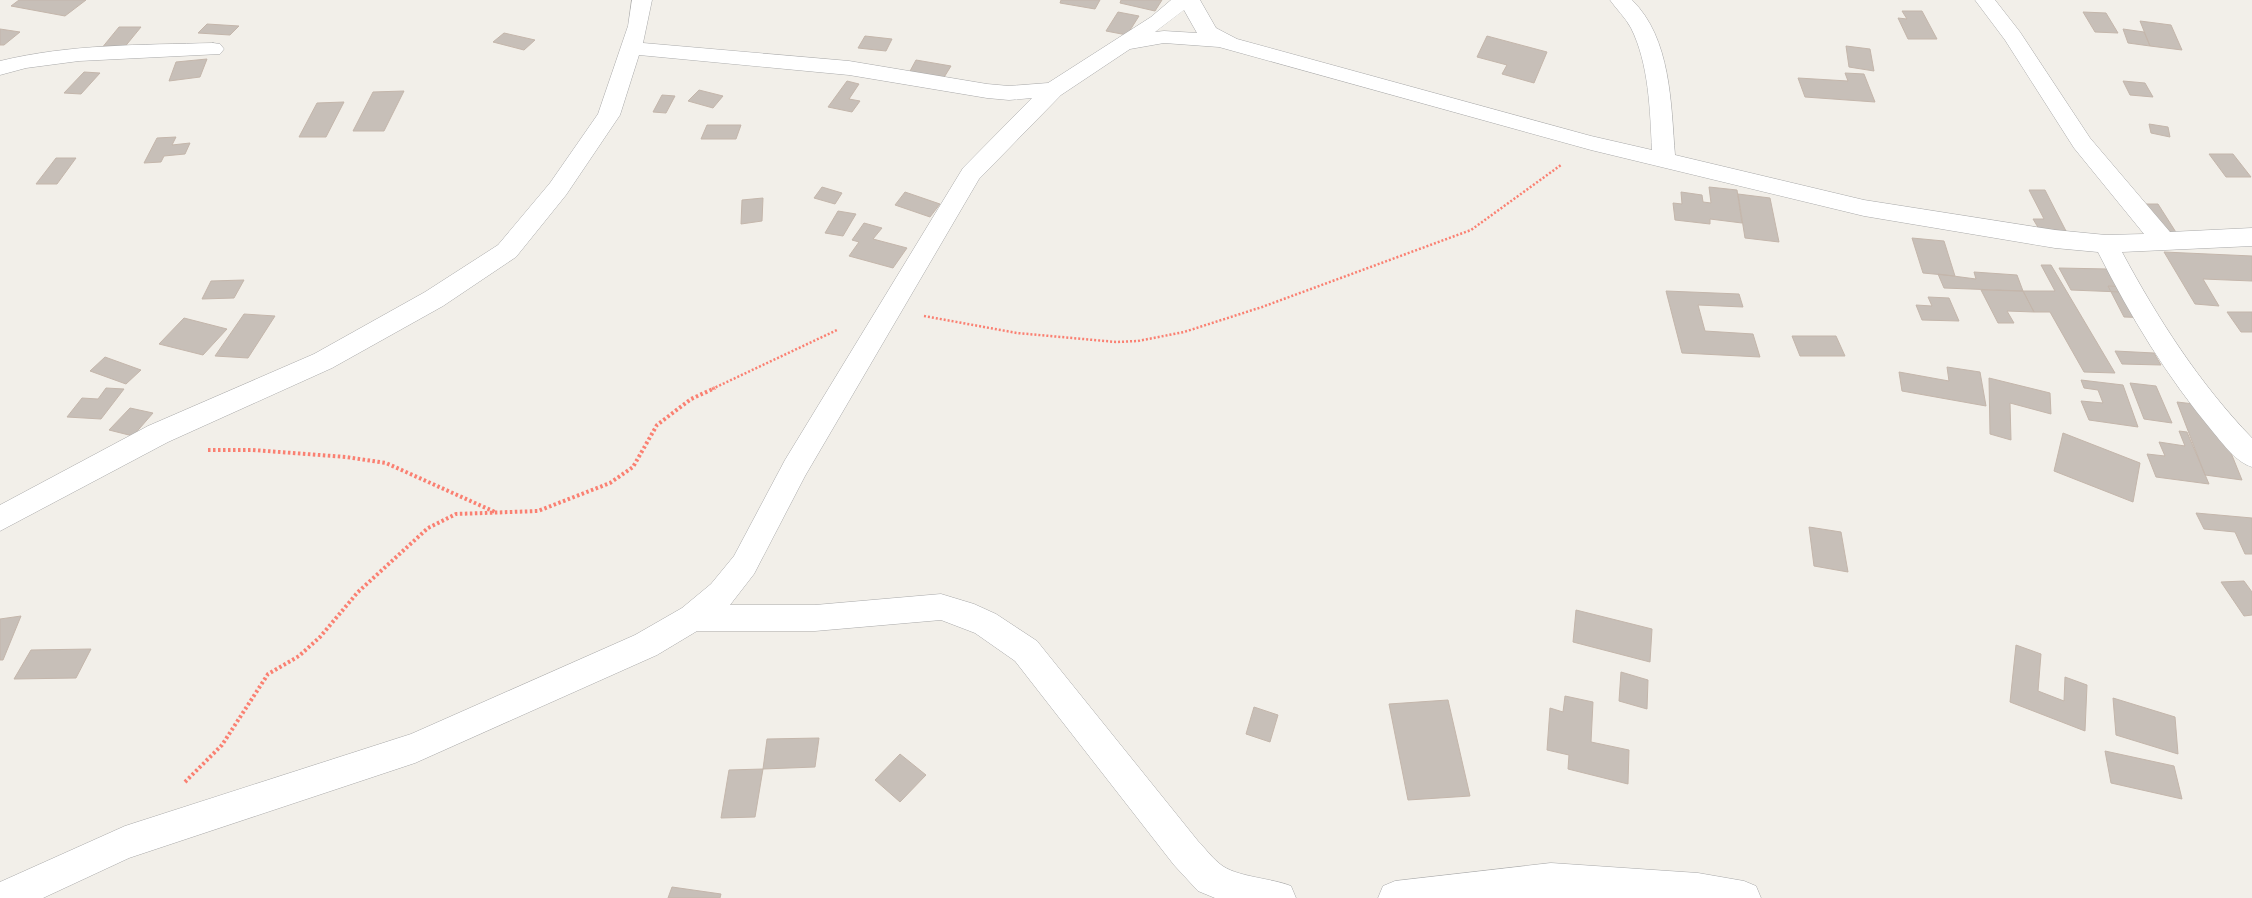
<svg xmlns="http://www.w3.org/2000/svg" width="2252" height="898" viewBox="0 0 2252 898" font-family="'Noto Sans',sans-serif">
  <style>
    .building { fill: #c7bfb8; stroke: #c4b6ab }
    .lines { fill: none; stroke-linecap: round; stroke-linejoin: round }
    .minor-casing { stroke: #a9a9a9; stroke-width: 1 }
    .path-far1 { stroke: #fa8072; stroke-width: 2.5; stroke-dasharray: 2 2; stroke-linecap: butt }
    .path { stroke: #fa8072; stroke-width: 4; stroke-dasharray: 2.5 2.5; stroke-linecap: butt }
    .minor { fill: #fff; fill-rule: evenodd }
  </style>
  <rect width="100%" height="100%" fill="#f2efe9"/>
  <path class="building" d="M19 0H86L65 16 11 6Z
    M1061 0H1100L1095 9 1060 3Z
    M1121 0H1162L1155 11 1120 3Z
    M1902 11H1922L1937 39H1908L1898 18 1907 19Z
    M1118 12 1139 16 1127 35 1106 31Z
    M2083 12 2106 13 2118 33 2095 32Z
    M2140 21 2171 25 2182 50 2150 46Z
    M207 24 239 26 230 35 198 33Z
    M119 27H141L123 49H101Z
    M0 29 20 32 4 45H0Z
    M2123 29 2144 32 2150 46 2128 43Z
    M504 33 535 40 524 50 493 42Z
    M865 36 892 39 886 51 858 48Z
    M1487 36 1547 52 1534 83 1502 74 1507 65 1477 57Z
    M1846 46 1870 49 1874 71 1849 67Z
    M207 59 200 77 169 81 176 62Z
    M916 60 951 66 943 79 909 73Z
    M84 72 100 73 81 94 64 93Z
    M1845 73 1864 74 1875 102 1805 97 1798 78 1848 81Z
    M847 81 859 84 849 99 860 101 852 112 828 107Z
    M2123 81 2145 83 2153 97 2130 95Z
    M699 90 723 96 713 108 688 101Z
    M404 91 384 131H353L373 92Z
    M662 95 675 96 666 113 653 112Z
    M344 102 326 137H299L317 103Z
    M2149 124 2168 127 2170 137 2151 133Z
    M707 125H741L736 139H701Z
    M176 137 172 145 190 143 185 154 164 156 161 162 144 163 157 138Z
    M2209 154H2233L2251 177H2226Z
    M56 158H76L57 184H36Z
    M822 187 842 193 835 204 814 198Z
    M1709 187 1737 190 1742 223 1710 219V224L1675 220 1673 203 1682 204 1681 192 1702 195 1703 202 1711 203Z
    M2029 190H2045L2066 231 2039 229 2033 219H2044Z
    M905 192 940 204 930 217 895 205Z
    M1738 194 1770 198 1779 242 1745 238Z
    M763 198 762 221 741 224 742 200Z
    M2134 204H2158L2179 237 2154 236Z
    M838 211 856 214 843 236 825 233Z
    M864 223 882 228 873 239 907 248 893 268 849 256 859 242 852 240Z
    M1912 238 1944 241 1955 276 1923 273Z
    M2164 252 2252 256V281L2203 279 2219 306 2195 304Z
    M2041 265H2051L2115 373 2084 372 2050 312H2034L2023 291H2055Z
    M2059 268 2108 269 2121 292 2071 290Z
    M1974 272 2017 275 2023 291 1944 288 1938 274 1976 279Z
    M244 280 234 298 202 299 211 281Z
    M2108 286 2135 287 2153 318 2124 317Z
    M1981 290 2023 291 2034 312 2007 311 2014 323H1998Z
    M1666 291 1739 294 1743 307 1698 305 1705 331 1753 334 1760 357 1682 353Z
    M1928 297 1949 298 1959 321 1922 320 1916 305 1932 306Z
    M2227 312H2252V332H2241Z
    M244 314 275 316 248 358 215 356Z
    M184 318 227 329 203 355 159 344Z
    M1792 336H1836L1845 356H1800Z
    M2115 351 2154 353 2161 365 2122 364Z
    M105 357 141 370 126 384 90 371Z
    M1947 367 1980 372 1986 406 1902 391 1899 372 1949 381Z
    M1989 378 2050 393 2051 414 2010 403 2011 440 1990 434Z
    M2081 380 2123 385 2138 427 2089 420 2081 401 2103 403 2098 390 2084 388Z
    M2130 383 2156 386 2172 423 2144 419Z
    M106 388 124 389 101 419 67 417 82 398 98 399Z
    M2177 402 2212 406 2242 480 2205 475Z
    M130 408 153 413 133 436 109 430Z
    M2179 431 2187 432 2209 484 2156 477 2147 454 2165 456 2159 442 2185 446Z
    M2063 433 2140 463 2133 502 2054 471Z
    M2196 513 2252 518V554H2245L2235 532 2204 529Z
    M1809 527 1841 532 1848 572 1814 566Z
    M2244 581 2252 592V615L2244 616 2221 582Z
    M1576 610 1652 629 1650 662 1573 642Z
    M21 616 3 660H0V619Z
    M2016 645 2041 654 2038 691 2064 701 2065 677 2087 685 2085 731 2010 702Z
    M91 649 76 678 14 679 31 650Z
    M1621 672 1648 680 1647 709 1619 701Z
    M1565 696 1593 702 1591 742 1629 750 1628 784 1568 769 1569 755 1547 750 1550 708 1563 712Z
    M2113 698 2175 717 2178 754 2116 735Z
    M1448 700 1470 796 1408 800 1389 704Z
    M1254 707 1278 715 1270 742 1246 734Z
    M819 738 815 767 763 769 767 739Z
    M2105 751 2174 766 2182 799 2111 783Z
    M900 754 926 775 900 802 875 780Z
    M763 769 755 817 721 818 729 770Z
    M672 887 721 894 720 898H668Z"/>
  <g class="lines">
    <defs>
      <path id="minor" d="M632 0H652L643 43 849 61 987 84 1009 86 1048 83 1151 17 1171 0H1200L1216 28 1237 39 1591 136 1652 150C1650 110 1649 64 1631 28 1625 17 1617 10 1610 0H1632C1671 38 1671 104 1675 155L1864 200 2055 230 2106 235 2144 234 2074 148 2005 40 1975 0H1995L2020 32 2090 138 2170 232 2252 228V246L2122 252C2158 319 2199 383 2252 438V467C2236 462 2224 445 2213 432 2167 377 2130 316 2098 252L2055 248 1864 216 1591 150 1219 47 1164 43 1130 49 1061 95 979 179 805 476 754 574 730 605H815L941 594 974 604 996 614 1037 641 1198 841C1205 848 1212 858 1220 864 1235 877 1272 878 1291 886L1296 898H1215L1198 891 1174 865 1015 661 975 633 941 620 815 631H697L657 655 415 763 129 858 43 898H0V882L125 826 411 734 635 635 682 608 711 584 734 556 785 460 963 168 1032 98 1009 100 987 98 849 75 639 55 620 115 566 195 516 257 443 306 332 368 168 442 0 531V505L148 426 314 354 425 292 498 245 550 183 598 114 628 26ZM1184 10 1197 33 1164 31 1155 32Z
        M213 43 220 44 224 49 220 54 79 61 26 68 0 75V61C70 44 141 45 213 43Z
        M1551 863 1698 873 1744 881 1756 886 1761 898H1378L1383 886 1395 881Z"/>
    </defs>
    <use href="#minor" class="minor-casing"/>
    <path class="path-far1" d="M924 316 1017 333 1116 342 1138 341 1184 332 1262 307 1471 230 1561 165
      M712 389 837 330"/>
    <path class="path" d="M208 450H253L346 457 386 463 495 512
      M185 782 222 745 268 674 299 656 320 637 358 592 428 528 456 514 538 511 610 483 633 467 657 425 691 399 715 388"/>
    <use href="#minor" class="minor"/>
  </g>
</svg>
